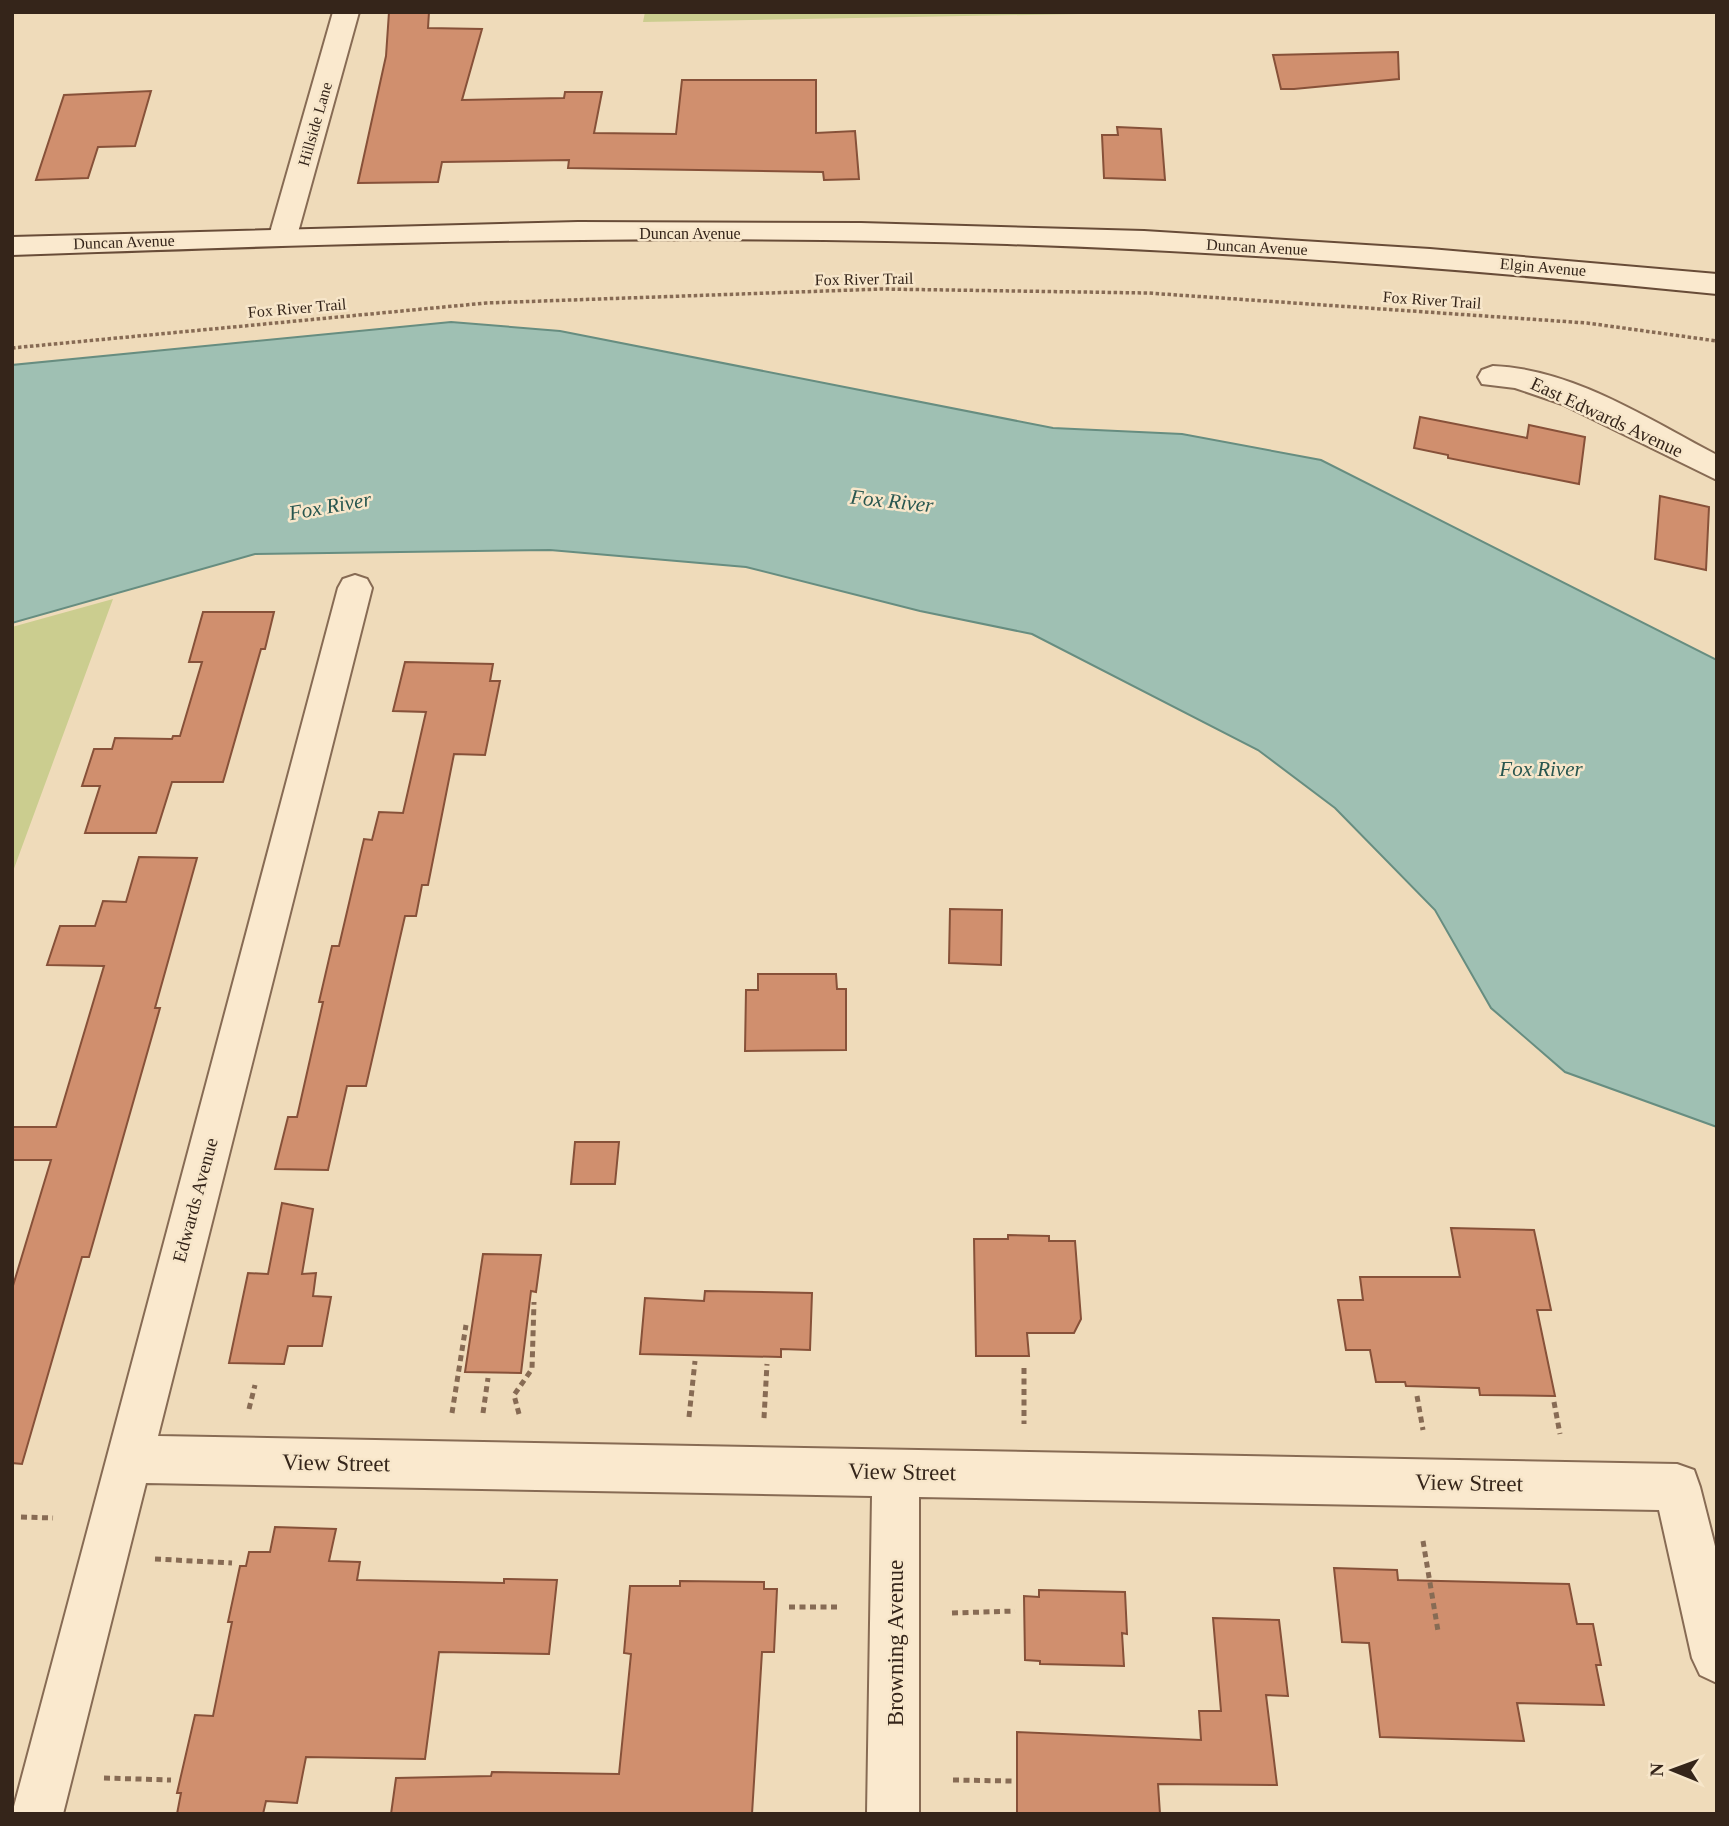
<svg xmlns="http://www.w3.org/2000/svg" width="1729" height="1826" viewBox="0 0 1729 1826" font-family="Georgia,serif">
  <style>
    .green { fill: #cbcd8f }
    .water { fill: #9fc0b3; stroke: #678d80; stroke-width: 2 }
    .building { fill: #d08f6e; stroke: #875139; stroke-width: 2 }
    .lines { fill: none; stroke-linecap: round; stroke-linejoin: round }
    .street-casing { stroke: #876b54; stroke-width: 4 }
    .secondary-casing { stroke: #684c38; stroke-width: 4 }
    .path-far1 { stroke: #876b54; stroke-width: 3.5; stroke-dasharray: 3.5 2.5; stroke-linecap: butt }
    .path { stroke: #876b54; stroke-width: 5; stroke-dasharray: 6 4.5; stroke-linecap: butt }
    .street { fill: #fae9ce; fill-rule: evenodd }
    .secondary { fill: #fae9ce; fill-rule: evenodd }
    .labels { text-anchor: middle; dominant-baseline: central; stroke-width: 5; stroke-linejoin: round; paint-order: stroke }
    .far-street-label { font-size: 16px; fill: #35251a; stroke: #f7e6ca }
    .street-label { font-size: 19px; fill: #35251a; stroke: #f7e6ca }
    .water-label { font-size: 21px; font-style: italic; fill: #28564f; stroke: #f7e6ca }
    .near-street-label { font-size: 23px; fill: #35251a; stroke: #f7e6ca }
  </style>
  <rect width="100%" height="100%" fill="#efdbba"/>
  <path class="green" d="M645 12H1186L643 22Z
    M113 599 12 874V627Z"/>
  <path class="water" d="M451 322 560 331 1053 428 1182 434 1321 460 1717 660V1127L1565 1072 1491 1008 1435 910 1335 808 1258 750 1032 634 920 611 746 567 550 550 255 554 12 623V365Z"/>
  <path class="building" d="M389 12H429L428 28 482 29 462 100 564 98 565 92H602L594 133 676 134 682 80H816V133L855 131 859 179 824 180 823 172 568 168 569 160 442 162 438 182 358 183 386 56Z
    M1398 52 1399 79 1294 89H1281L1273 55Z
    M151 91 135 146 98 147 88 178 36 180 64 95Z
    M1117 127 1161 129 1165 180 1104 178 1102 135H1118Z
    M1420 417 1527 438 1529 425 1585 437 1579 484 1448 458V455L1414 448Z
    M1660 496 1709 507 1706 570 1655 559Z
    M203 612H274L265 649H261L223 782H172L156 833H85L100 786H82L94 749H112L115 738 172 739 173 736H180L202 662H189Z
    M405 662 493 664 490 681H500L485 755 454 754 428 885H422L416 916H405L366 1086H347L328 1170 275 1169 288 1117H297L323 1002H319L332 946H339L364 839 372 840 379 812 403 813 426 712 393 711Z
    M139 857 197 858 155 1008H160L89 1257H82L22 1464 12 1463V1289L51 1160H12V1127H56L104 966 47 965 60 926H95L103 901 126 902Z
    M950 909 1002 910 1001 965 949 963Z
    M758 974H836L837 989H846V1050L745 1051 746 990H758Z
    M575 1142H619L615 1184H571Z
    M282 1203 313 1209 302 1274 316 1273 313 1296 331 1297 322 1346H288L284 1364 229 1363 248 1273 268 1274Z
    M1451 1228 1534 1230 1551 1310H1537L1555 1396 1480 1395 1479 1388 1406 1386 1405 1382H1376L1370 1350H1346L1338 1300H1363L1360 1277H1460Z
    M1008 1235 1049 1236V1241H1075L1081 1319 1074 1333H1027L1029 1356H976L974 1239H1008Z
    M483 1254 541 1255 536 1292 531 1291 521 1373 465 1372Z
    M705 1291 812 1293 810 1350 781 1349V1357L640 1354 645 1298 704 1301Z
    M275 1527 336 1529 329 1561 360 1562 357 1580 504 1583V1579L557 1580 549 1654 439 1652 425 1759 306 1757 297 1803 266 1801 263 1814H177L181 1793H177L195 1715 213 1716 232 1622H228L240 1566H246L249 1552H270Z
    M1334 1568 1397 1570 1398 1580 1569 1584 1577 1624H1593L1601 1665H1596L1604 1705 1517 1703 1524 1741 1380 1737 1369 1643 1342 1642Z
    M680 1581 764 1582V1589H777L774 1652H762L752 1814H391L396 1778 491 1776 492 1772 619 1774 631 1654 624 1653 630 1586H680Z
    M1039 1590 1125 1592 1127 1634 1122 1633 1124 1666 1040 1664V1661L1025 1660 1024 1596 1039 1597Z
    M1213 1618 1279 1620 1288 1696 1266 1695 1277 1785 1158 1784 1160 1814H1017V1732L1201 1740 1199 1711H1221Z"/>
  <g class="lines">
    <defs>
      <path id="street" d="M333 12H359L297 236 293 242 283 245 273 242 269 236Z
        M1493 366C1573 369 1648 419 1717 455V480L1562 404 1515 388 1482 384 1478 377 1482 370Z
        M355 575 367 579 372 588 158 1436 1677 1464 1694 1470 1700 1487 1717 1554V1683L1700 1675 1692 1658 1659 1510 919 1497V1814H867L872 1496 146 1483 63 1814H12L338 588 343 579Z"/>
      <path id="secondary" d="M578 222 861 223 1144 231 1430 249 1717 274V294C1480 270 1244 252 1007 244 675 233 343 243 12 255V237Z"/>
    </defs>
    <use href="#street" class="street-casing"/>
    <use href="#secondary" class="secondary-casing"/>
    <path class="path-far1" d="M12 348 486 303 882 289 1148 293 1587 323 1717 341"/>
    <path class="path" d="M1024 1368V1424
      M1417 1396 1423 1430
      M1554 1402 1560 1434
      M249 1409 255 1385
      M452 1413 466 1325
      M483 1413 488 1378
      M519 1414 514 1395 532 1369 534 1302
      M689 1417 695 1361
      M764 1418 767 1364
      M21 1517 53 1518
      M1423 1541 1438 1631
      M155 1559 232 1563
      M789 1607H839
      M952 1613 1015 1611
      M104 1778 171 1780
      M953 1780 1012 1781"/>
    <use href="#street" class="street"/>
    <use href="#secondary" class="secondary"/>
  </g>
  <g class="labels">
    <g class="far-street-label">
      <text transform="translate(315 124) rotate(-74)">Hillside Lane</text>
      <text x="690" y="233">Duncan Avenue</text>
      <text transform="translate(124 242) rotate(-2)">Duncan Avenue</text>
      <text transform="translate(1257 247) rotate(3)">Duncan Avenue</text>
      <text transform="translate(1543 267) rotate(5)">Elgin Avenue</text>
      <text transform="translate(864 279) rotate(-1)">Fox River Trail</text>
      <text transform="translate(1432 300) rotate(4)">Fox River Trail</text>
      <text transform="translate(297 308) rotate(-5)">Fox River Trail</text>
    </g>
    <g class="street-label">
      <text transform="translate(1607 417) rotate(25)">East Edwards Avenue</text>
      <text transform="translate(195 1200) rotate(-75)">Edwards Avenue</text>
    </g>
    <g class="water-label">
      <text transform="translate(892 501) rotate(6)">Fox River</text>
      <text transform="translate(330 506) rotate(-10)">Fox River</text>
      <text x="1541" y="769">Fox River</text>
    </g>
    <g class="near-street-label">
      <text transform="translate(336 1463) rotate(1)">View Street</text>
      <text transform="translate(902 1472) rotate(1)">View Street</text>
      <text transform="translate(1469 1483) rotate(1)">View Street</text>
      <text transform="translate(895 1643) rotate(-90)">Browning Avenue</text>
    </g>
  </g>
  <rect width="1729" height="1826" fill="none" stroke="#35251a" stroke-width="28"/>
  <g transform="translate(1673 1770) rotate(271)" stroke="#f7e6ca" stroke-width="5" paint-order="stroke">
  <path d="M0-5L12 26L0 18L-12 26Z" fill="#35251a"/>
  <text y="-10" font-size="19" font-weight="bold" text-anchor="middle" fill="#35251a">N</text>
  </g>
</svg>
